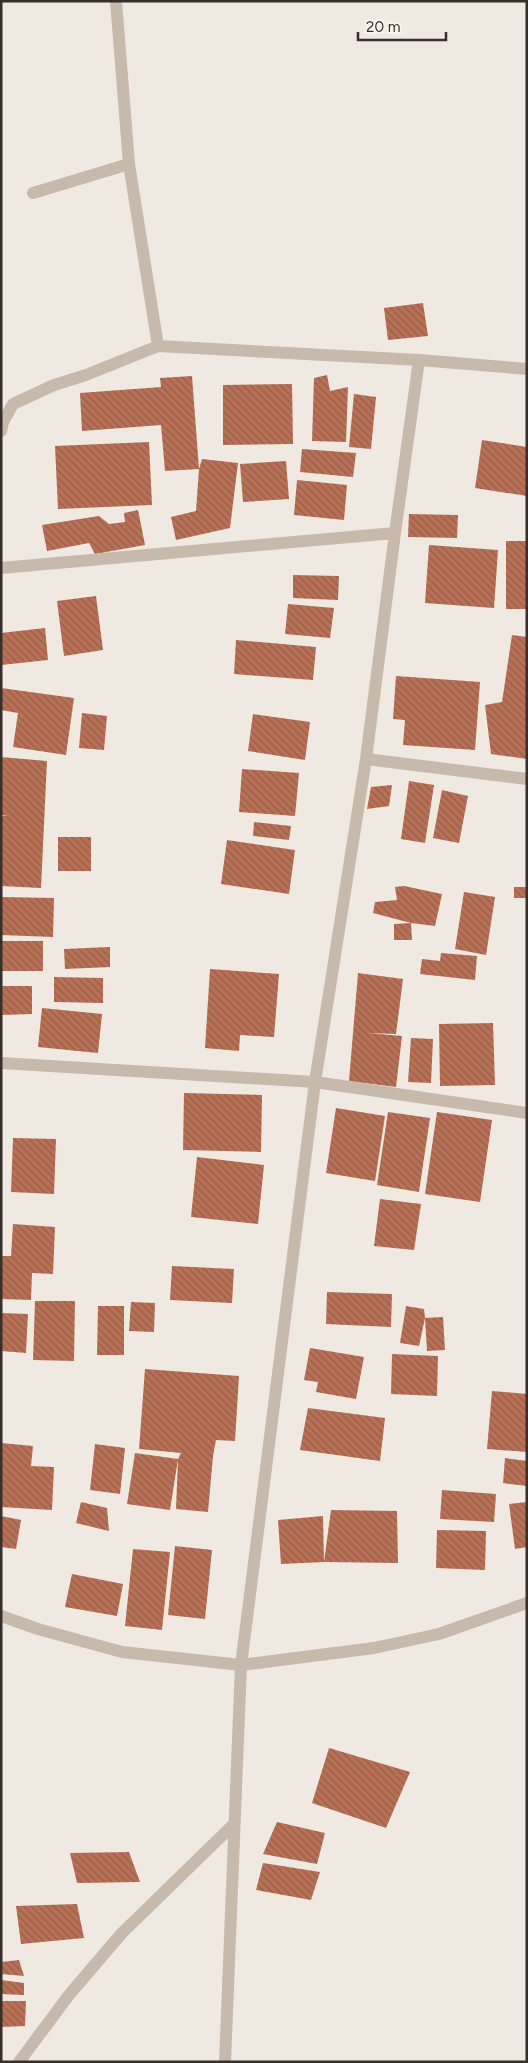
<svg xmlns="http://www.w3.org/2000/svg" width="528" height="2063" viewBox="0 0 528 2063" font-family="Figtree,sans-serif">
  <style>
    .building { fill: url(#building-back-hatch) }
    .lines { fill: none; stroke-linecap: round; stroke-linejoin: round }
    .minor { stroke: #c7baad; stroke-width: 12 }
  </style>
  <defs>
    <pattern id="building-back-hatch" width="6" height="6" patternUnits="userSpaceOnUse" patternTransform="scale(1.25)"><rect width="6" height="6" fill="#b87157"/><path d="M-1 5l2 2M0 0l6 6M5-1l2 2" fill="none" stroke="#965d48"/></pattern>
  </defs>
  <rect width="100%" height="100%" fill="#f0e9e1"/>
  <path class="building" d="M423 303 428 336 388 340 384 308Z
    M327 375 330 391 348 387 346 442 312 441 314 378Z
    M192 376 199 469 165 471 161 425 82 431 80 393 161 387 160 378Z
    M292 384 293 444 223 445V385Z
    M354 394 376 397 371 449 349 447Z
    M482 440 527 447V496L475 488Z
    M149 442 152 505 58 509 55 446Z
    M302 449 356 453 353 477 300 472Z
    M202 459 238 463 230 528 176 540 171 517 196 511 199 469Z
    M286 461 289 499 243 502 240 464Z
    M297 480 347 485 344 520 294 515Z
    M138 510 145 545 95 554 89 543 47 551 42 525 99 516 109 524 125 522 124 513Z
    M409 514 458 515 457 538 408 537Z
    M506 541H527V609H506Z
    M429 545 498 550 494 608 425 603Z
    M293 575 339 576 338 600 293 598Z
    M96 596 103 650 64 656 57 601Z
    M288 604 334 608 330 638 285 634Z
    M45 628 48 660 1 665V633Z
    M512 635 527 637V759L491 754 485 705 502 702Z
    M236 640 316 647 313 680 234 674Z
    M396 676 480 682 475 750 403 745 405 720 393 719Z
    M1 688 74 698 66 755 13 747 18 713 1 710Z
    M82 713 107 716 104 750 79 748Z
    M253 714 310 722 305 760 248 751Z
    M1 757 47 761 41 888 1 886V816L8 815H1Z
    M242 769 299 773 295 816 239 812Z
    M409 781 434 785 425 843 401 839Z
    M392 785 389 806 367 809 371 787Z
    M442 790 468 796 459 843 433 838Z
    M254 822 291 826 289 840 253 836Z
    M58 837H91V871H58Z
    M227 840 295 850 289 894 221 884Z
    M404 886 442 894 435 926 411 923 373 913 375 902 397 900 395 887Z
    M514 887H527V898H514Z
    M464 892 495 897 486 955 455 949Z
    M1 897 54 898 53 937 1 935Z
    M411 923 412 940H394V924Z
    M1 941H43V971H1Z
    M110 947V967L65 969 64 949Z
    M441 953 477 956 475 980 420 974 422 959 440 961Z
    M210 969 279 974 274 1037 240 1035 239 1051 205 1048Z
    M358 973 403 979 396 1034 367 1033 402 1036 396 1087 349 1081Z
    M54 977 103 978V1003L54 1002Z
    M1 986H32V1014L1 1015Z
    M42 1008 102 1014 98 1053 38 1047Z
    M493 1023 495 1085 440 1086 439 1024Z
    M411 1038 433 1039 431 1083 408 1082Z
    M184 1093 262 1095 261 1152 183 1150Z
    M336 1108 385 1116 375 1181 326 1173Z
    M388 1112 430 1118 419 1192 377 1185Z
    M437 1112 492 1120 480 1202 425 1194Z
    M13 1138 56 1139 54 1194 11 1192Z
    M197 1157 264 1165 258 1224 191 1217Z
    M380 1199 421 1204 414 1250 374 1246Z
    M13 1224 55 1227 53 1274 32 1273 31 1300 1 1299V1256H11Z
    M172 1266 234 1269 232 1303 170 1300Z
    M327 1292 392 1294 391 1327 326 1324Z
    M35 1301H75L74 1361 33 1360Z
    M131 1302 155 1303 154 1332 129 1331Z
    M98 1306H124V1355H97Z
    M406 1306 424 1309 425 1318 419 1346 400 1343Z
    M1 1313 28 1314 26 1353 1 1351Z
    M443 1317 445 1350 427 1351 425 1318Z
    M310 1348 364 1357 356 1399 316 1392 318 1382 304 1380Z
    M392 1354 438 1356 437 1396 391 1394Z
    M145 1369 239 1376 235 1441 216 1440 213 1456 208 1512 176 1509 178 1459 181 1453 139 1449Z
    M492 1391 527 1394V1452L487 1449Z
    M308 1408 385 1418 380 1461 300 1450Z
    M1 1443 33 1446 31 1466 54 1467 52 1510 1 1507Z
    M95 1444 125 1448 120 1494 90 1490Z
    M135 1453 178 1459 170 1510 127 1504Z
    M505 1458 527 1461V1486L503 1483Z
    M442 1490 496 1494 494 1522 440 1519Z
    M81 1502 107 1508 109 1531 76 1523Z
    M527 1502V1547L515 1549 509 1504Z
    M331 1510 397 1511 398 1563 324 1562Z
    M1 1516 21 1520 16 1549 1 1547Z
    M323 1516 324 1562 281 1564 278 1520Z
    M437 1530 486 1531 485 1570 436 1568Z
    M175 1546 212 1550 205 1619 168 1615Z
    M133 1549 170 1552 162 1630 125 1626Z
    M72 1574 123 1584 117 1616 65 1607Z
    M329 1748 410 1772 386 1828 312 1803Z
    M277 1822 325 1833 317 1864 263 1854Z
    M129 1852 140 1882 77 1883 70 1853Z
    M263 1863 320 1872 311 1900 256 1890Z
    M77 1904 84 1938 21 1944 16 1906Z
    M19 1960 24 1976 1 1974V1962Z
    M1 1980 24 1983V1995L1 1994Z
    M1 2001H26L25 2026 1 2027Z"/>
  <g class="lines">
    <path class="minor" d="M116 1 129 164 158 346
      M33 193 129 164
      M1 431 3 422 13 404 54 385 86 375 158 346 419 360 527 369
      M1 568 395 533
      M366 759 527 779
      M1 1063 315 1082 527 1113
      M1 1616 38 1629 122 1652 241 1665 374 1648 439 1634 527 1603
      M19 2062 69 1995 122 1933 234 1824
      M225 2062 241 1665 315 1082 366 759 395 533 419 360"/>
  </g>
  <rect width="528" height="2063" fill="none" stroke="#372f2b" stroke-width="5"/>
  <path d="M358 32v8h88v-8" fill="none" stroke="#372f2b" stroke-width="2.5"/>
  <text x="366" y="32" font-size="15" fill="#372f2b" stroke="#f8f3ed" stroke-width="4" paint-order="stroke">20 m</text>
</svg>
